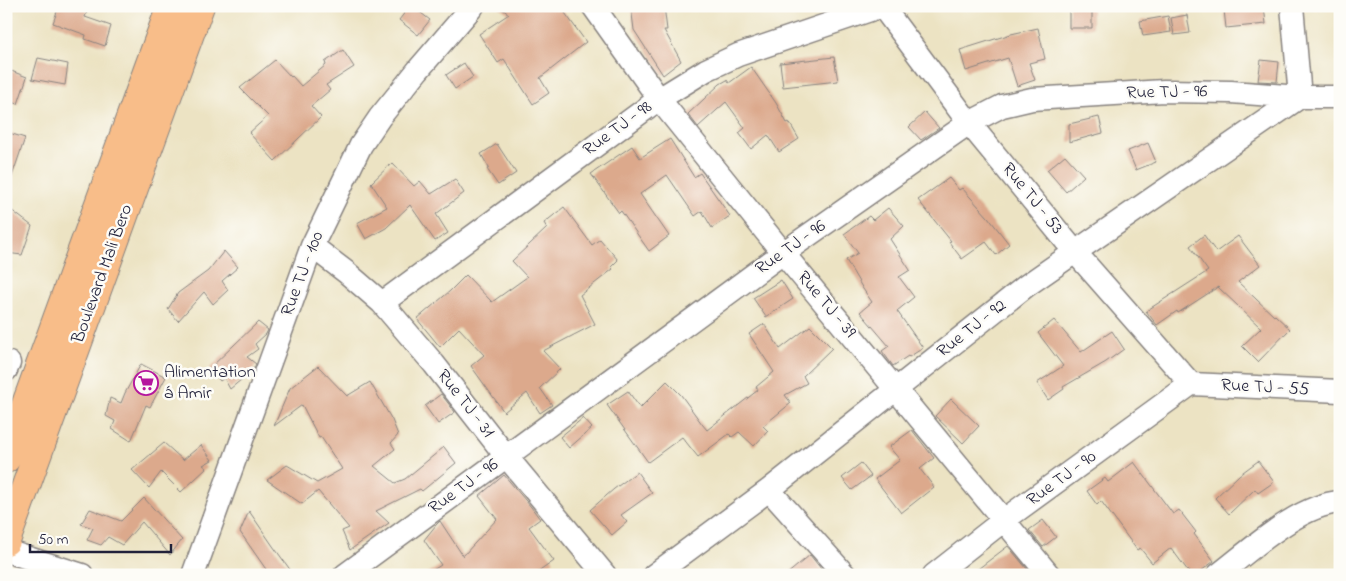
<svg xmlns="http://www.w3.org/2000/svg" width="1346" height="581" viewBox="0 0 1346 581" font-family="'Indie Flower',sans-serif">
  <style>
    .building { fill: #dca98c }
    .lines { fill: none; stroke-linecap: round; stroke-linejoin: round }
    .street-casing { stroke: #87827f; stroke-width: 25 }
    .primary-casing { stroke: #87827f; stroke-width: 30 }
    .street { stroke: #fff; stroke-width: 22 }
    .primary { stroke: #f8bd89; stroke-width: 28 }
    .labels { text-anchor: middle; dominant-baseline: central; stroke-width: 5; stroke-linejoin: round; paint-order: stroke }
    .street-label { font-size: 18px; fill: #22223b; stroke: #fdfcf7 }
    .poi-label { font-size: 18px; fill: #22223b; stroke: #fdfcf7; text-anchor: start }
  </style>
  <rect width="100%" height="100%" fill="#fdfcf7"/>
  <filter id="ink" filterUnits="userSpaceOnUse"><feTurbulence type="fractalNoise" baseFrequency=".02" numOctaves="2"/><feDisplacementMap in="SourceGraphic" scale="10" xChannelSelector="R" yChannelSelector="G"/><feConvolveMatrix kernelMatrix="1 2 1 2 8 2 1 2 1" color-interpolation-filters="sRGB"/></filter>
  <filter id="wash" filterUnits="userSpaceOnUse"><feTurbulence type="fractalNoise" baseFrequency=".0096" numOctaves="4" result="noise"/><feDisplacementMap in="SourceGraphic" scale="20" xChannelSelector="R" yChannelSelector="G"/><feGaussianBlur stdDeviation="1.12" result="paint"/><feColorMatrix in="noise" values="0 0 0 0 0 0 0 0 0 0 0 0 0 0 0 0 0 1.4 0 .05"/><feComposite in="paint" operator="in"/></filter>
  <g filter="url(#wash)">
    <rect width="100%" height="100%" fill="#ece3c3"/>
    <g id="blocks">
      <path class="building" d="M59 6H89L85 17 111 26 105 46 85 39 86 35 53 23Z
        M410 6H412L430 20 418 35 399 20Z
        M498 6H560L586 42 540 78 549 93 533 104 504 59 498 63 479 34 509 14Z
        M631 6H664L667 30H664L681 61 663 75 634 30Z
        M1069 6H1092V28H1069Z
        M1264 6 1266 24 1226 28 1224 10Z
        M1187 15 1190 33 1174 35 1171 18Z
        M1168 16 1171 32 1143 36 1140 21Z
        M1038 28 1045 59 1029 63 1035 80 1017 86 1008 58 966 71 960 50 1011 34Z
        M343 50 354 67 326 85 330 90 311 106 321 117 275 161 249 133 268 116 240 88 275 60 291 77 292 76 301 86 326 65 325 62Z
        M834 57 838 81 783 87 780 63Z
        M38 58 68 64 65 85 32 79Z
        M1261 60 1279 62 1277 82 1258 81Z
        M464 63 473 77 455 89 446 75Z
        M751 67 776 103 787 123 789 122 799 139 779 152 768 135 751 149 739 133 745 128 726 102 698 127 688 114 720 84 727 80 729 83Z
        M6 69 27 77 18 104 6 100Z
        M925 112 939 128 921 140 909 127Z
        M1099 117 1103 133 1069 142V124Z
        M6 132 25 138 9 185H6Z
        M670 139 694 177 700 173 730 216 712 228 702 211 695 216 667 175 640 194 669 236 649 251 621 211 619 213 591 174 632 146 640 158Z
        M1148 143 1156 162 1136 170 1128 151Z
        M497 144 516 173 498 185 487 169 489 168 481 154Z
        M1065 155 1084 176 1066 192 1047 170Z
        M392 163 414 186 420 181 431 194 455 179 464 193 436 214 448 233 435 241 410 205 386 228 366 239 357 223 387 207 371 183Z
        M949 178 959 190 962 188 988 217 1009 244 996 255 986 242 962 259 949 242 951 241 918 200Z
        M6 206 32 226 22 255 6 253Z
        M564 207 592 245 600 239 618 260 611 267 613 269 580 295 595 324 543 351 560 369 540 388 552 405 540 413 527 393 504 412 471 366 484 355 459 328 440 347 417 319 450 291 466 275 492 302 527 277 512 261 547 228 544 223Z
        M888 208 904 226 890 239 910 270 899 277 914 297 897 311 923 348 909 357 908 356 893 366 882 351 889 346 860 312 872 302 863 289 846 260 858 253 844 234 869 216 873 220Z
        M1204 235 1216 252 1238 236 1260 265 1238 282 1274 316 1275 315 1290 329 1258 362 1242 346 1261 328 1218 287 1178 313 1177 311 1157 325 1146 311 1208 271 1190 246Z
        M224 251 238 267 222 281 228 290 213 304 204 292 178 321 168 309 178 293 208 271Z
        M781 280 793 299 766 317 753 298Z
        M1054 320 1081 352 1112 331 1124 349 1106 362 1063 387 1064 389 1048 400 1037 383 1063 366 1038 333Z
        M258 322 268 330 266 334 255 344 258 349 247 357 256 364 253 370 230 389 224 378 220 381 210 368Z
        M764 324 780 349 810 326 832 348 803 376 807 383 785 395 791 403 763 426 768 431 754 446 739 432 732 437 729 434 698 457 682 437 648 462 607 405 628 391 640 408 667 381 681 395 702 424 707 430 758 390 756 387 774 372 749 334Z
        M141 364 166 377 150 407 146 405 131 441 112 429 115 421 106 416 110 398 121 403 125 393Z
        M318 366 347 396 370 382 392 420 398 435 391 443 395 449 374 466 395 483 405 479 444 447 456 463 422 491 420 489 376 511 389 523 350 550 342 531 349 528 318 491 302 504 267 480 287 465 317 483 342 469 321 437 319 438 302 405 274 426 290 388Z
        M441 394 455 412 438 424 425 406Z
        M951 399 979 426 963 443 935 416Z
        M583 418 592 428 569 448 560 437Z
        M912 430 934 458 920 469 934 487 901 513 875 479 900 460 889 447Z
        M164 443 183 460 201 445 212 460 203 465 207 468 181 492 161 472 149 488 132 470Z
        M1258 461 1274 482 1258 493 1255 489 1229 514 1215 498 1239 475Z
        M1134 462 1173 514 1179 510 1196 532 1194 534 1214 561 1196 575H1191L1171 548 1152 563 1140 548 1137 550 1101 501 1097 505 1087 491 1105 478 1108 482Z
        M861 463 871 476 852 490 842 478Z
        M637 472 652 493 621 515 627 522 612 535 590 510 614 489Z
        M504 475 531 507 540 519 529 527 554 561 534 575H425L441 565 424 540 436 525 440 521 463 556 497 519 479 496Z
        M144 498 182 540 170 555 142 522 122 545 108 537 101 545 87 540 93 528 81 524 90 509 121 521Z
        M249 511 273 546 294 575H270L240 532Z
        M1043 520 1056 537 1043 547 1029 530Z
        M1008 546 1032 575H970Z
        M810 555 826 575H786Z"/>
    </g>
  </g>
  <g filter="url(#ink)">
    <use href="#blocks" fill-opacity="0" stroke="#87827f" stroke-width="1"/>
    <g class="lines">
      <defs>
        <path id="street" d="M593 6 659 99 783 253 1049 575
          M882 6 969 123 1075 252 1191 384
          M1292 6 1300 97
          M312 246 346 272 382 303 434 364 506 456 605 575
          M382 303 659 99 706 70 738 55 882 6
          M6 362 9 363 6 370
          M1191 384 1340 391
          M769 490 845 575
          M6 551 82 575
          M193 575 312 246 361 145 380 117 418 70 473 6
          M345 575 783 253 969 123 1002 106 1032 99 1164 91 1231 92 1300 97H1340
          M654 575 769 490 1026 286 1075 252 1300 97
          M934 575 1004 520 1191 384
          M1218 575C1251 550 1298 505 1340 502"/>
        <path id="primary" d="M6 459 171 6
          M6 541 200 6"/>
      </defs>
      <use href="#street" class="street-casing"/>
      <use href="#primary" class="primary-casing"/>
      <use href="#street" class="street"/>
      <use href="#primary" class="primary"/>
    </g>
  </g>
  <defs>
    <symbol id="supermarket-ring" viewBox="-11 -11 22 22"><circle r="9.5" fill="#fdfcf7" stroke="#b5179e" stroke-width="1.5"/><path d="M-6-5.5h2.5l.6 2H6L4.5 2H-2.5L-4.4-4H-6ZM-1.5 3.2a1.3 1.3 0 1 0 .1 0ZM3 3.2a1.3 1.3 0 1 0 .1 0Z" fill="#b5179e"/></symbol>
  </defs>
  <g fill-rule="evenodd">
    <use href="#supermarket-ring" x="132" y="369" width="28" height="28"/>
  </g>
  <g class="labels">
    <g class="street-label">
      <text transform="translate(1167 93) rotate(-1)">Rue TJ - 96</text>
      <text transform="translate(618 129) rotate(-36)">Rue TJ - 98</text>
      <text transform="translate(1032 199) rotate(51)">Rue TJ - 53</text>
      <text transform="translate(791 248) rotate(-35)">Rue TJ - 96</text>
      <text transform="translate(103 274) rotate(-70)">Boulevard Mali Bero</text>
      <text transform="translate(303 274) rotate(-69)">Rue TJ - 100</text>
      <text transform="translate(826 305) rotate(50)">Rue TJ - 39</text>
      <text transform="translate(972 329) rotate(-38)">Rue TJ - 92</text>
      <text transform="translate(1265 388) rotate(3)">Rue TJ - 55</text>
      <text transform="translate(465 404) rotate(52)">Rue TJ - 31</text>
      <text transform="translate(1062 479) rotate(-36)">Rue TJ - 90</text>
      <text transform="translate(464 487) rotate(-36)">Rue TJ - 96</text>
    </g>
    <g class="poi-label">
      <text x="164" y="373">Alimentation<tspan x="164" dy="21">á Amir</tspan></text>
    </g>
  </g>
  <rect width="1346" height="581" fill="none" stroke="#fdfcf7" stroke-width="25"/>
  <path d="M30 544v8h141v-8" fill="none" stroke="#22223b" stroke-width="2.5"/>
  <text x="38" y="544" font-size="15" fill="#22223b" stroke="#fdfcf7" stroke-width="4" paint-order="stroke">50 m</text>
</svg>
